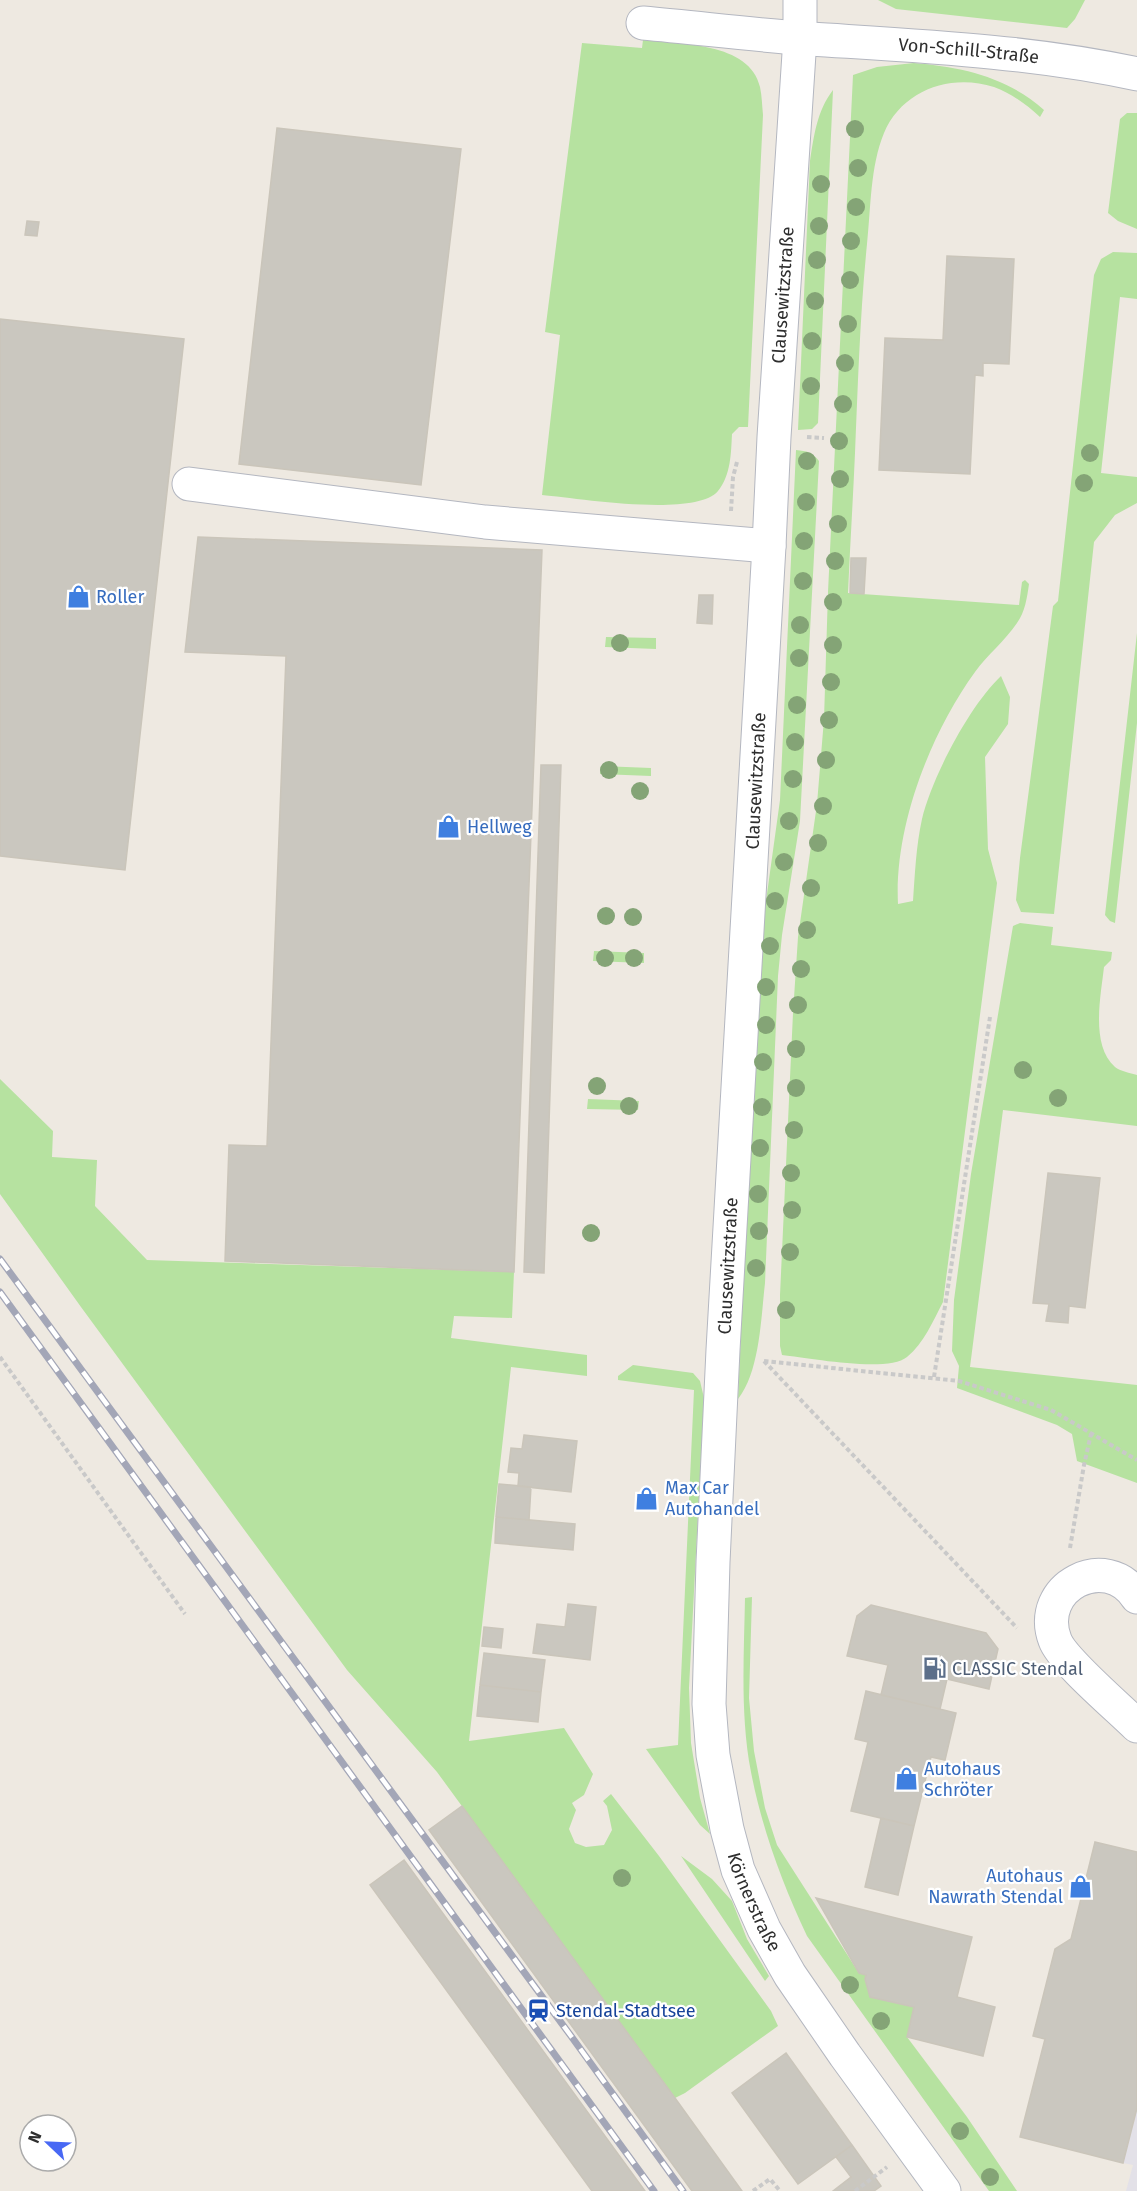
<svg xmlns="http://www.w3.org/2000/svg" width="1137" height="2191" viewBox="0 0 1137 2191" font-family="'Fira Sans',sans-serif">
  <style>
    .industrial { fill: #e3e1e8 }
    .green { fill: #b6e2a0 }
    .building { fill: #cac7bf; stroke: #cac5ba; stroke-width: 1.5 }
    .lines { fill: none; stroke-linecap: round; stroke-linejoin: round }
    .minor-casing { stroke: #b4b7c0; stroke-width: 35 }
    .path { stroke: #c9c9c9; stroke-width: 4; stroke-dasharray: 4.5 3; stroke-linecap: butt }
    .minor { stroke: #fff; stroke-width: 33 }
    .rail-casing { stroke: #a3a6b7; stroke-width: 7 }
    .rail { stroke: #fff; stroke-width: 4.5; stroke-dasharray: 14; stroke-linecap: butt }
    .tree { fill: #84a476 }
    .labels { text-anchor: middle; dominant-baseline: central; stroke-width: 4.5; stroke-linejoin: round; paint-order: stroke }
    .street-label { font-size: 18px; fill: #2e2e2e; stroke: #fff }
    .shop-label { font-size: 18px; fill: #366cbe; stroke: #fff; text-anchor: start }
    .service-label { font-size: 18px; fill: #4e5e75; stroke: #fff; text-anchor: start }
    .transit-label { font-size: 18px; fill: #164399; stroke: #fff; text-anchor: start }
  </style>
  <rect width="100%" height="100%" fill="#eee9e1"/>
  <path class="industrial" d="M1137 2108V2191H1126L1133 2165 1123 2163Z"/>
  <path class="green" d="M878 0H1085L1075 19 1067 28 896 9Z
    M643 40C679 44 750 42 760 87 762 96 762 106 763 115L748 427H739L732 434C731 453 731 475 718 491 695 518 577 498 542 495L560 335 545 332 582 43 642 48Z
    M914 63C962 67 1007 77 1044 110L1040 117C1027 105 1011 93 994 87 951 73 902 90 884 133 870 167 871 208 867 244 860 314 858 383 855 453 853 500 850 546 848 593L1019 605 1022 582 1025 580 1029 584C1027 598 1025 612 1017 623 1005 641 987 655 975 672 930 734 894 827 898 904L913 901C915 874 916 846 922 819 932 777 970 705 1001 676L1010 697 1008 724 985 757 988 849 997 883 943 1302C933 1321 924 1343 907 1357 888 1373 809 1358 782 1355L780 1346V1295L793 1013 798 937 817 804 824 719 828 592 853 75 877 67Z
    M833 90 818 423 812 429 798 430 810 161C814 135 817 111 833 90Z
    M1127 113H1137V229L1118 221 1108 213 1120 119Z
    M1113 252 1137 253V299L1120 297 1101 473 1137 477V503L1115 515 1094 542 1054 914 1021 912 1016 900 1020 858 1053 606 1058 601 1094 275 1101 259Z
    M796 450C807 451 812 452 819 461L800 821 782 935 778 976 765 1283C761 1317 760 1371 738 1399L756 993 761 937 780 800Z
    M1137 633V723L1115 923 1110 921 1105 915Z
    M606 637 656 638V649L605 647Z
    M601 766 651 768V776L600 774Z
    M1020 923 1053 927 1051 945 1112 952 1111 960 1104 967C1101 995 1090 1045 1115 1067 1120 1071 1130 1073 1137 1075V1126L1003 1110 970 1367 1137 1385V1483L1077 1461 1072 1434 1057 1425 957 1388 959 1366 952 1351 954 1300 971 1174 1013 926Z
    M594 951 644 953V963L593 961Z
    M0 1079 53 1131 52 1157 97 1160 95 1206 147 1260 514 1272 512 1318 454 1316 451 1338 587 1355V1376L511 1367 469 1741 564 1728 593 1774 584 1795 572 1803 576 1810 569 1829 575 1843 586 1847 604 1845 612 1830 607 1806 603 1801 611 1794 659 1856 771 2011 778 2026 685 2093 675 2098 437 1772 347 1670 81 1307 0 1194Z
    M588 1099 639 1101 638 1110 587 1109Z
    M633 1365 693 1373 700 1381 704 1398 689 1688 691 1743 700 1798 710 1834 700 1825 646 1749 678 1745 694 1390 618 1380V1376Z
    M752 1597 749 1698 754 1751 765 1808 777 1845 859 1973 866 1975 870 1997 914 2007 907 2037 967 2117 1017 2191H989L807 1936C782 1883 762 1829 751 1772 740 1715 744 1655 745 1598Z
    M681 1856 712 1879 732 1901 747 1939 769 1976 765 1981Z"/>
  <path class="building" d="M277 128 461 149 421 485 239 464Z
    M27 221 39 222 37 236 25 235Z
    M947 256 1014 259 1009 364 983 363V376L975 375 970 474 879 470 885 338 943 340Z
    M0 319 184 339 125 870 0 856Z
    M198 537 542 550 514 1272 225 1261 229 1145 267 1146 286 656 185 652Z
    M851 558H866L864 594 850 593Z
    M699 595H713L712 624 697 623Z
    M541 765H561L544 1273 524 1272Z
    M1048 1173 1100 1178 1085 1308 1069 1306 1068 1323 1046 1321 1049 1304 1033 1303Z
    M524 1435 577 1441 571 1492 518 1486 519 1473 508 1472 511 1448 522 1449Z
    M499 1484 531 1487 529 1520 496 1517Z
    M496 1517 575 1524 573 1550 495 1543Z
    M568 1604 596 1607 590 1660 533 1653 537 1624 565 1627Z
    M871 1605 986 1633 998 1649 989 1689 947 1679 940 1709 881 1695 888 1665 847 1656 857 1616Z
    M484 1627 503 1629 501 1648 482 1646Z
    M484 1653 545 1660 541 1692 480 1685Z
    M480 1685 541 1692 538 1722 477 1716Z
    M866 1691 956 1713 945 1760 931 1757 914 1826 851 1811 868 1742 855 1739Z
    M462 1806 675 2098 742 2191H692L429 1830Z
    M881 1818 914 1826 898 1895 865 1887Z
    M1095 1842 1137 1852V2108L1123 2163 1020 2137 1045 2039 1033 2036 1055 1949 1071 1939Z
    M404 1860 645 2191H592L370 1885Z
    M816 1898 972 1937 957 1997 995 2007 983 2056 907 2037 914 2007 870 1997 865 1979 866 1975 859 1973Z
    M786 2053 852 2145 798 2184 732 2093Z
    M852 2145 881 2186 874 2191H833L851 2177 836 2157Z"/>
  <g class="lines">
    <defs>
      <g id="minor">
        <path id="s1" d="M800 0V38L774 437 769 546 723 1350 713 1562 709 1704 713 1755 727 1829 738 1870 764 1929 790 1975 845 2055 944 2191"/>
        <path id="s2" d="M643 23C699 28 755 35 811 39 918 46 1031 51 1137 74"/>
        <path d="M189 484 485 522 769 546"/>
        <path d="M1137 1597C1106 1550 1035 1587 1055 1640 1062 1660 1119 1708 1137 1726"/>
      </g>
    </defs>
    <use href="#minor" class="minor-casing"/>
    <path class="path" d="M807 437 824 438
      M731 511 733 477 737 462
      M0 1357 185 1614
      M764 1361 1017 1628
      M764 1361 959 1381 1051 1410 1137 1460
      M934 1377 990 1017
      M1070 1548 1084 1465 1091 1434
      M753 2191 770 2179 780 2191
      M855 2191 887 2167"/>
    <use href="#minor" class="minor"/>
    <defs>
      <path id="rail" d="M0 1259 571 2036 683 2191
        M0 1292 654 2191"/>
    </defs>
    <use href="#rail" class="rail-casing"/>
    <use href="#rail" class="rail"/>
  </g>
  <g class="tree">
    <circle cx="855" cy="129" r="9"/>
    <circle cx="858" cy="168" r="9"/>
    <circle cx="821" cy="184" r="9"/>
    <circle cx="856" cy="207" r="9"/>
    <circle cx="819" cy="226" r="9"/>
    <circle cx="851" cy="241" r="9"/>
    <circle cx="817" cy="260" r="9"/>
    <circle cx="850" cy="280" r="9"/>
    <circle cx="815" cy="301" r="9"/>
    <circle cx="848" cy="324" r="9"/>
    <circle cx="812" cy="341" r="9"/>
    <circle cx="845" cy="363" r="9"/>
    <circle cx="811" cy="386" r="9"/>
    <circle cx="843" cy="404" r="9"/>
    <circle cx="839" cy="441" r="9"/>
    <circle cx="1090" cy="453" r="9"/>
    <circle cx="807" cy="461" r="9"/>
    <circle cx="840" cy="479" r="9"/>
    <circle cx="1084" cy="483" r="9"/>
    <circle cx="806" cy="502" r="9"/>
    <circle cx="838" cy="524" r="9"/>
    <circle cx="804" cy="541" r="9"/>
    <circle cx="835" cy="561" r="9"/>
    <circle cx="803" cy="581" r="9"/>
    <circle cx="833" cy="602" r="9"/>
    <circle cx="800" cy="625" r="9"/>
    <circle cx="620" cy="643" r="9"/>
    <circle cx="833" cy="645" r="9"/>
    <circle cx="799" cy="658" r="9"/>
    <circle cx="831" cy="682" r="9"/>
    <circle cx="797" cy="705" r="9"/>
    <circle cx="829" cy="720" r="9"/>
    <circle cx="795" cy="742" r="9"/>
    <circle cx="826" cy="760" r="9"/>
    <circle cx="609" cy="770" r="9"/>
    <circle cx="793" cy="779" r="9"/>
    <circle cx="640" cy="791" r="9"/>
    <circle cx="823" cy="806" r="9"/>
    <circle cx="789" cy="821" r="9"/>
    <circle cx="818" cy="843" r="9"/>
    <circle cx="784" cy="862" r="9"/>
    <circle cx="811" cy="888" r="9"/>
    <circle cx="775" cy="901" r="9"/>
    <circle cx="606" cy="916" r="9"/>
    <circle cx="633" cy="917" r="9"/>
    <circle cx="807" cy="930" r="9"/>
    <circle cx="770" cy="946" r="9"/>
    <circle cx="605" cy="958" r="9"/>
    <circle cx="634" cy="958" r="9"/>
    <circle cx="801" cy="969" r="9"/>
    <circle cx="766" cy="987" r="9"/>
    <circle cx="798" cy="1005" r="9"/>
    <circle cx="766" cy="1025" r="9"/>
    <circle cx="796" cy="1049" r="9"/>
    <circle cx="763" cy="1062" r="9"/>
    <circle cx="1023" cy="1070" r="9"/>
    <circle cx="597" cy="1086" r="9"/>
    <circle cx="796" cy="1088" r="9"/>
    <circle cx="1058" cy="1098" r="9"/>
    <circle cx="629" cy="1106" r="9"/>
    <circle cx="762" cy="1107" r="9"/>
    <circle cx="794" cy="1130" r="9"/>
    <circle cx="760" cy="1148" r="9"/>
    <circle cx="791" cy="1173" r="9"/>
    <circle cx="758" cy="1194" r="9"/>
    <circle cx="792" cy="1210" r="9"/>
    <circle cx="759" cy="1231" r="9"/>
    <circle cx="591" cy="1233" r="9"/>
    <circle cx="790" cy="1252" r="9"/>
    <circle cx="756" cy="1268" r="9"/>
    <circle cx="786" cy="1310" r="9"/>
    <circle cx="622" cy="1878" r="9"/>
    <circle cx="850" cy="1985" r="9"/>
    <circle cx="881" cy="2021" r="9"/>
    <circle cx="960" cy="2131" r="9"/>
    <circle cx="990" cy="2177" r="9"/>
  </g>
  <defs>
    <symbol id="shop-bare" viewBox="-9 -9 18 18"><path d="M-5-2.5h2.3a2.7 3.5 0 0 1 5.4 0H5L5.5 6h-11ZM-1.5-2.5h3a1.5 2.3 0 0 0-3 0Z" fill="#3f7fe0" stroke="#fff" stroke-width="2.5" paint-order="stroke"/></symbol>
    <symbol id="fuel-bare" viewBox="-9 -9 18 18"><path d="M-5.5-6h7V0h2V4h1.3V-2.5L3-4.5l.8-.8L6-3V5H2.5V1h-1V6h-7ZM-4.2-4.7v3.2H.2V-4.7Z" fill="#5c6f8a" stroke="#fff" stroke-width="2.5" paint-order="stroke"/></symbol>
    <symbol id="station-bare" viewBox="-9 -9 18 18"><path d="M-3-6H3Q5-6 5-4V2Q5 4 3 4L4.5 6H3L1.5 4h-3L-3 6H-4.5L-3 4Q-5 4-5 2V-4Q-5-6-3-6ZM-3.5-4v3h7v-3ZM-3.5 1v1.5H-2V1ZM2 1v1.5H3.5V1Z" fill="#1a4fb4" stroke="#fff" stroke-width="2.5" paint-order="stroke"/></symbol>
  </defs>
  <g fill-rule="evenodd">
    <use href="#shop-bare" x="62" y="580" width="33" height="33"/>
    <use href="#shop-bare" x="432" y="810" width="33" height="33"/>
    <use href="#shop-bare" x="630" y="1482" width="33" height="33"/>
    <use href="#fuel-bare" x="918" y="1652" width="33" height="33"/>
    <use href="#shop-bare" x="890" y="1762" width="33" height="33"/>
    <use href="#shop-bare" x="1064" y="1870" width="33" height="33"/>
    <use href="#station-bare" x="522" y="1994" width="33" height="33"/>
  </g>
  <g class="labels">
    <g class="street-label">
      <text stroke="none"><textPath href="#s2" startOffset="327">Von-Schill-Straße</textPath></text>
      <text transform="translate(783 295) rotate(-86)">Clausewitzstraße</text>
      <text transform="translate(756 781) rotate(-87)">Clausewitzstraße</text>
      <text transform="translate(728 1266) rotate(-87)">Clausewitzstraße</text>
      <text stroke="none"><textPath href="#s1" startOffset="1911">Körnerstraße</textPath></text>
    </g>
    <g class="shop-label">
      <text x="96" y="597">Roller</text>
      <text x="467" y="827">Hellweg</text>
      <text x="665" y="1488">Max Car<tspan x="665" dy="21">Autohandel</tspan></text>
      <text x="924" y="1769">Autohaus<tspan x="924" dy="21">Schröter</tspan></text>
      <text x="1063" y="1876" text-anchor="end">Autohaus<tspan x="1063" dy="21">Nawrath Stendal</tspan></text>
    </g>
    <g class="service-label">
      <text x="952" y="1669">CLASSIC Stendal</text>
    </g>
    <g class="transit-label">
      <text x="556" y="2011">Stendal-Stadtsee</text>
    </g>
  </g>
  <g transform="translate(48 2143) rotate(293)"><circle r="28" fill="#ffffff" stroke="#ababab" stroke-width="1.5"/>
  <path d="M0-4.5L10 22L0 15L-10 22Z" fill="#4868f4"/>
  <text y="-9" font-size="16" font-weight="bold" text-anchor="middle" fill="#2e2e2e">N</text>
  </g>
</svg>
